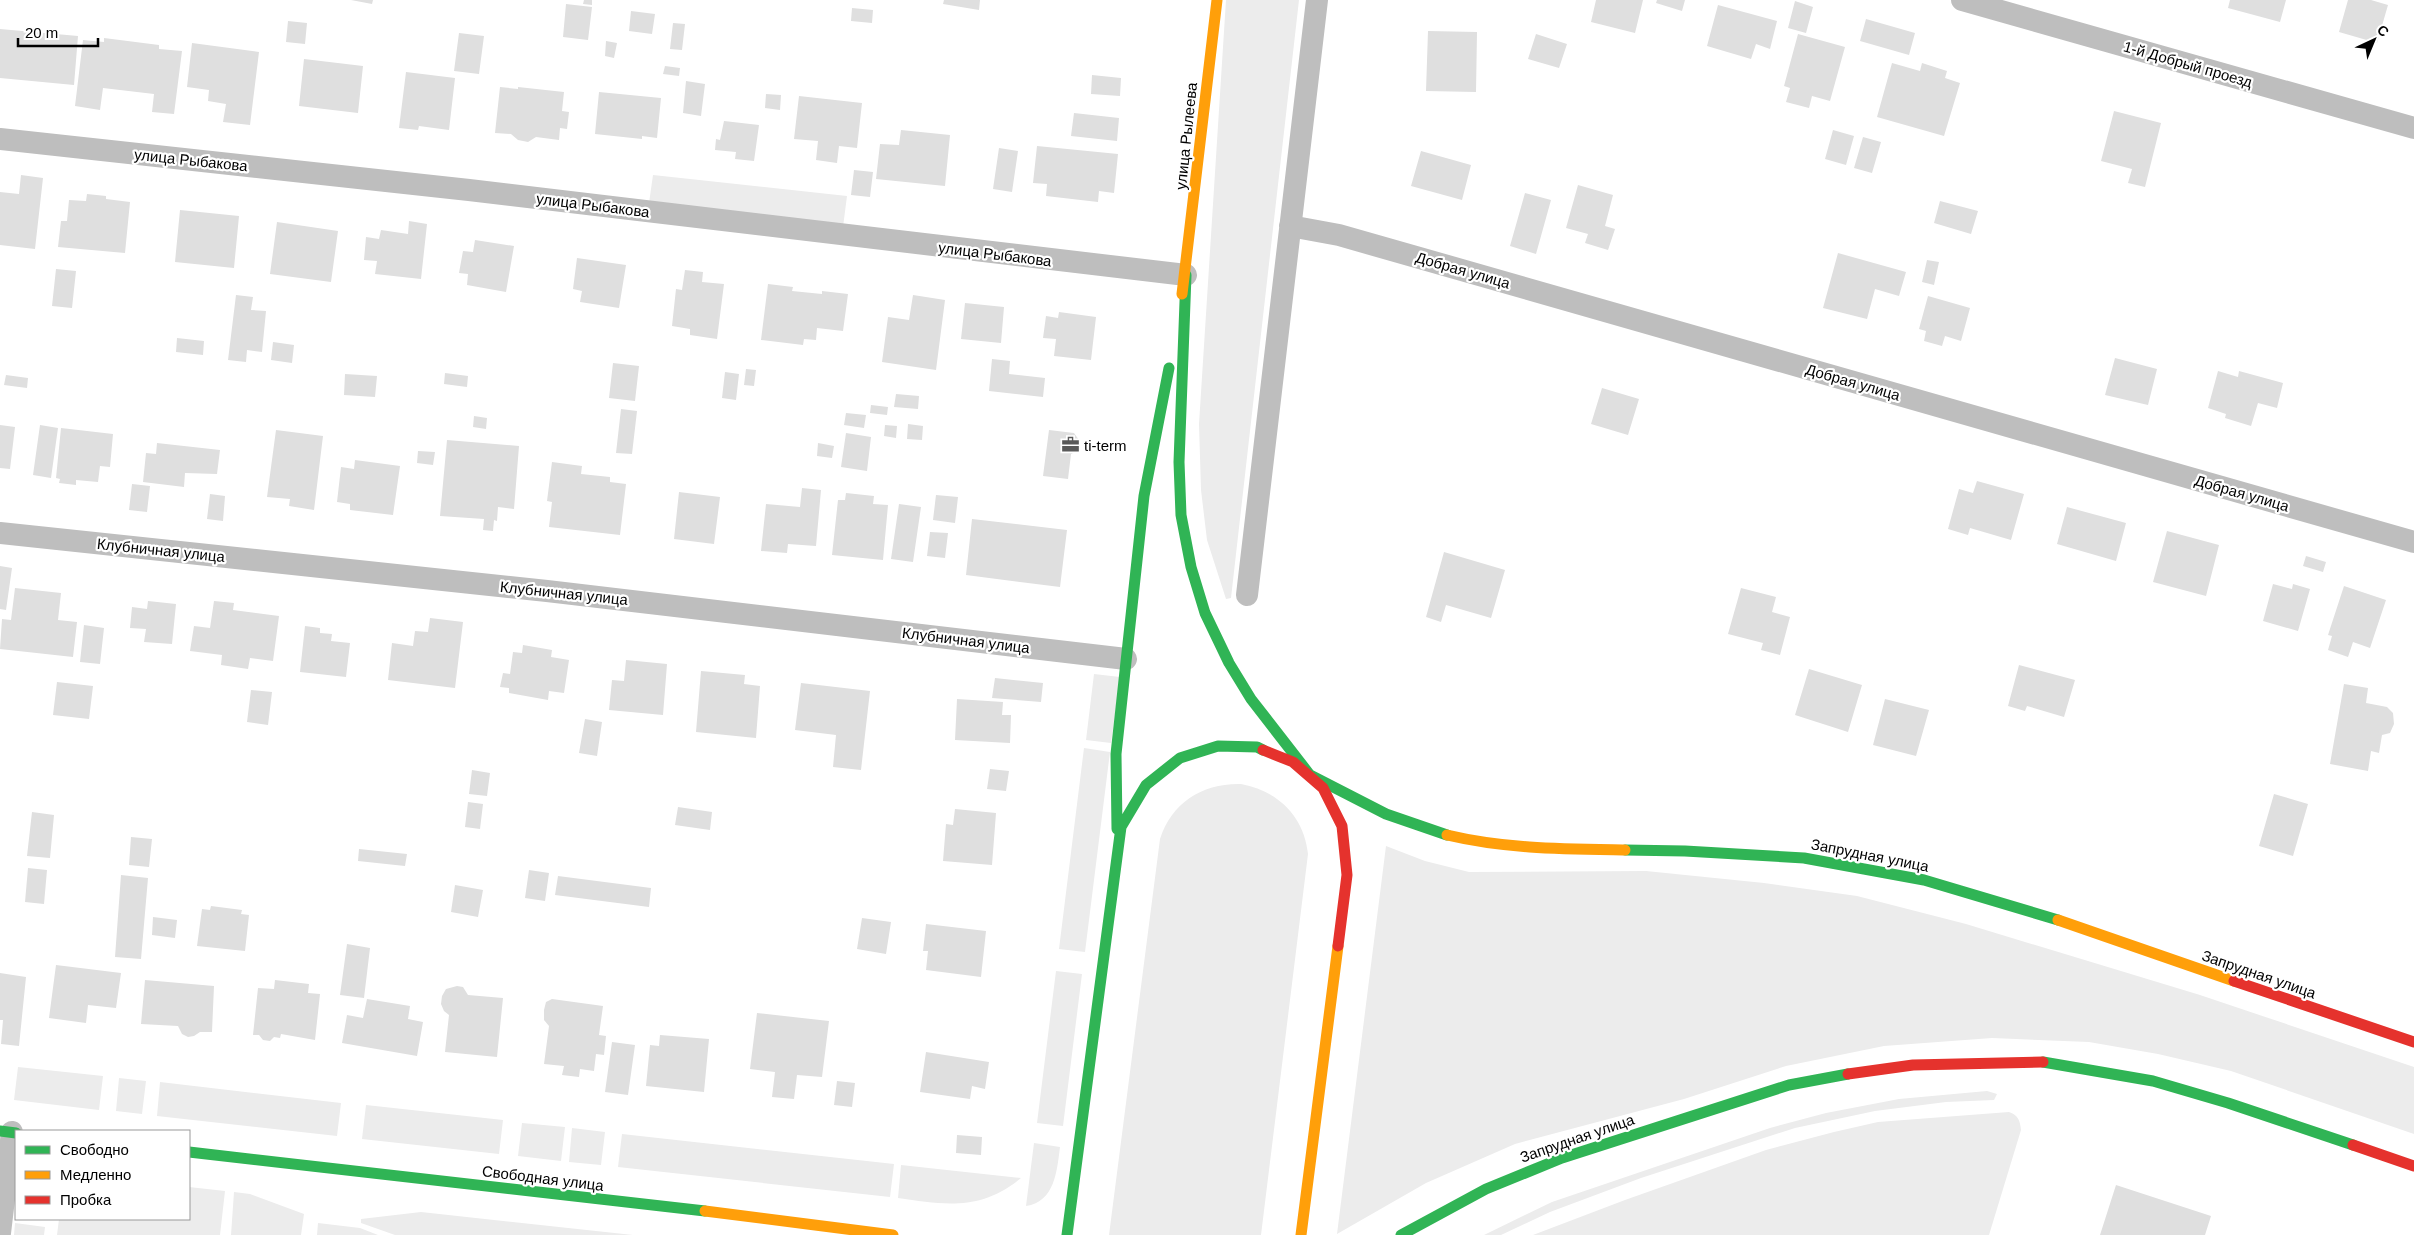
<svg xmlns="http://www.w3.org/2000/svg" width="2414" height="1235" viewBox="0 0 2414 1235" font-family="Arial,sans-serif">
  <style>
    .green { fill: #ececec }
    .building { fill: #dfdfdf }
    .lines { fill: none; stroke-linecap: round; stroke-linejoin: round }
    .street { stroke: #bebebe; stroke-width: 22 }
    .fast { stroke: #30b455; stroke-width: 11 }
    .slow { stroke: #ff9f0a; stroke-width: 11 }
    .jam { stroke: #e5322d; stroke-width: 11 }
    .labels { text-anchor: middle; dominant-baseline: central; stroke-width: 4.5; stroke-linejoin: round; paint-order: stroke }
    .street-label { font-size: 15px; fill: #000; stroke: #fff }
    .poi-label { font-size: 15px; fill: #000; stroke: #fff; text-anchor: start }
  </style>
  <rect width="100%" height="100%" fill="#fff"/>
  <path class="green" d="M1226 0H1299L1231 598 1226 599 1207 540 1201 490 1199 424Z
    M653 175 847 196 843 227 649 203Z
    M1094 674 1120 677 1111 743 1086 740Z
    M1084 748 1110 752 1085 952 1059 949Z
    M1241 784C1278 791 1304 816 1308 854L1261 1235H1109L1160 839C1172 802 1203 783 1241 784Z
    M1386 846 1425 861 1469 872 1646 871 1764 883 1857 896 1966 924 2200 995 2414 1067V1134L2231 1071 2158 1054 2089 1042 1992 1038 1884 1046 1786 1066 1684 1099 1515 1144 1426 1183 1337 1234Z
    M1056 971 1082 974 1063 1126 1037 1123Z
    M18 1067 103 1076 99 1110 14 1100Z
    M119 1078 146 1081 142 1114 116 1111Z
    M160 1082 341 1103 337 1136 157 1116Z
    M1987 1091 1997 1094 1994 1100 1946 1102 1875 1111 1795 1128 1641 1178 1550 1212 1501 1235H1484L1552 1202 1770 1128 1826 1113 1899 1099Z
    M366 1105 503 1120 499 1154 362 1139Z
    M2009 1112C2018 1115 2020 1120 2021 1130L1989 1235H1533L1625 1200 1766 1150 1834 1132 1878 1122Z
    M522 1123 565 1127 561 1161 518 1156Z
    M572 1128 605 1132 601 1165 569 1162Z
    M622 1134 894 1164 890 1197 618 1167Z
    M1034 1143 1060 1147C1057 1170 1055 1202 1026 1206Z
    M901 1165 1021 1178C981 1211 945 1205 898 1198Z
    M189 1187 225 1191 220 1235H57L59 1219H189Z
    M234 1192 250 1194 304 1214 301 1235H231Z
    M421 1212 633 1235H395L361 1223V1219Z
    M15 1223 45 1227 44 1235H14Z
    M318 1223 360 1228 378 1235H317Z"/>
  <path class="building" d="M351 0H373L372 4Z
    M584 0H592V5L583 4Z
    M944 0H980L979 10 943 4Z
    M1596 0H1643L1635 33 1591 22Z
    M1657 0H1685L1682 11 1656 3Z
    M2230 0H2286L2280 22 2228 8Z
    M2348 0H2371L2388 5 2377 43 2339 32Z
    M1795 1 1813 7 1806 33 1788 28Z
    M566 4 592 7 588 40 563 37Z
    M1718 5 1777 21 1770 49 1756 44 1751 59 1707 46Z
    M852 8 873 10 872 23 851 21Z
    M631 11 655 14 652 34 629 31Z
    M1866 19 1915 33 1909 55 1860 41Z
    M288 21 307 23 305 44 286 42Z
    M673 23 685 24 682 50 670 49Z
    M0 29 78 36 74 85 0 78Z
    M1428 31 1477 32 1476 92 1426 91Z
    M459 33 484 36 479 74 454 71Z
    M1536 34 1567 44 1559 68 1528 59Z
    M1798 34 1845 47 1830 101 1812 96 1809 108 1786 102 1790 88 1784 86Z
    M104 38 159 45V49L182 51 174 114 152 112 154 94 103 88 100 110 75 106 83 40 104 42Z
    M606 41 617 43 614 58 605 56Z
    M192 43 259 52 250 125 223 122 226 104 208 101 209 90 187 87Z
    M304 59 363 66 358 113 299 106Z
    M1892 63 1920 71 1922 63 1947 71 1945 78 1960 83 1944 136 1877 117Z
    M665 66 680 68 679 76 663 74Z
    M406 72 455 78 449 130 419 126 418 130 399 128Z
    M1092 75 1121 78 1120 96 1091 94Z
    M686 81 705 84 701 116 683 113Z
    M500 87 518 89V87L564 92 562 111 569 112 567 129 560 128 559 140 536 137 528 142 518 140 511 134 495 133Z
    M599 92 661 98 657 138 642 136V139L595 134Z
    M766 94 781 95 780 110 765 108Z
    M799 96 862 103 857 148 839 146 837 163 816 160 818 141 794 139Z
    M2114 111 2161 123 2145 187 2128 183 2132 169 2101 161Z
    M1074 113 1119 118 1117 141 1071 136Z
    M724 121 759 125 754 161 735 159 736 152 715 150 716 139 720 140Z
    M901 130 950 135 945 186 876 179 880 144 899 145Z
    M1833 130 1854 136 1846 165 1825 159Z
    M1863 137 1881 142 1872 173 1854 168Z
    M1037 146 1118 154 1114 193 1099 191 1098 202 1046 196 1047 184 1033 183Z
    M999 148 1018 151 1012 192 993 189Z
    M1421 151 1471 165 1462 200 1411 186Z
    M854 170 873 172 870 197 851 195Z
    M21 175 43 178 35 249 0 245V192L19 194Z
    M1578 185 1613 195 1605 226 1615 229 1608 250 1585 243 1588 234 1566 228Z
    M1525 193 1551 200 1536 254 1510 246Z
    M87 194 106 196V199L130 202 125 253 58 247 61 221H67L69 200 86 201Z
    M1940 201 1978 211 1971 234 1934 223Z
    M180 210 239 216 234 268 175 262Z
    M409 221 427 224 421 279 375 274 377 261 364 260 366 237 379 239 381 230 408 234Z
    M277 222 338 231 331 282 270 274Z
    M475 240 514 246 506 292 467 285 468 274 459 273 463 251 473 252Z
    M1838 253 1906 272 1899 296 1875 289 1867 319 1823 308Z
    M577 258 626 265 619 308 580 302 582 291 573 289Z
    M1927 260 1939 262 1934 285 1922 282Z
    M56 269 76 271 72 308 52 306Z
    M685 270 703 272 702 282 724 284 717 339 690 335V329L672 326 676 289 682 290Z
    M768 284 793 287 792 291 822 294V291L848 294 843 331 817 328 816 340 804 339 803 345 761 340Z
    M236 295 253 297 251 310 266 311 262 352 247 350 246 362 228 360Z
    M913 295 945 300 936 370 882 362 888 317 909 320Z
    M1928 296 1970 308 1961 341 1945 336 1942 346 1924 341 1926 331 1919 329Z
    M965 303 1004 307 1001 343 961 339Z
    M1059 312 1096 317 1091 360 1054 356 1056 339 1043 338 1046 316 1058 318Z
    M177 338 204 341 203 355 176 352Z
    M273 342 294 345 292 363 271 360Z
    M2115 358 2157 369 2148 405 2105 395Z
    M992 359 1010 361 1009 374 1045 378 1043 397 989 391Z
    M613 363 639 366 635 401 609 398Z
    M746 369 756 370 754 386 744 385Z
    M2218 371 2238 377 2239 371 2283 383 2277 408 2258 403 2251 426 2225 418 2226 414 2208 408Z
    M725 372 739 374 736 400 722 398Z
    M445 373 468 376 467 387 444 384Z
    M345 374 377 376 375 397 344 395Z
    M6 375 28 378 27 388 4 385Z
    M1602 388 1639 399 1628 435 1591 424Z
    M896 394 919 396 918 409 894 407Z
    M871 405 888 407 887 415 870 413Z
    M621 409 637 411 632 454 616 453Z
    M846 413 866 415 864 428 844 425Z
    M474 416 487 418 486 429 473 427Z
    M908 424 923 426 922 440 907 439Z
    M0 425 15 427 10 469 0 468Z
    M40 425 58 428 51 478 33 475Z
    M885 425 897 426 896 438 884 436Z
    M61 428 113 434 110 467 100 466 98 482 76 480V485L59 483 60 479 56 478Z
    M276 430 323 436 314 510 289 506 290 499 267 497Z
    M1049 430 1074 433 1079 440V450L1071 454 1068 479 1043 476Z
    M846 433 871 437 867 471 841 467Z
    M447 440 519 446 514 509 498 507 497 521 494 520 493 531 483 530 484 519 440 516Z
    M157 443 220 450 217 474 185 473 184 487 143 482 146 453 156 454Z
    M818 443 834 446 832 458 817 456Z
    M418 451 435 452 433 465 417 463Z
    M355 460 400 466 393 515 350 510V504L337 502 341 467 354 469Z
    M552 462 582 466 581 474 610 477V482L626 484 620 535 549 527 552 502 547 501Z
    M1977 481 2024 494 2011 540 1970 528 1968 535 1948 529 1959 489 1973 493Z
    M132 484 150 486 147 512 129 510Z
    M802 488 821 490 816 546 788 544 787 553 761 551 766 504 800 507Z
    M679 492 720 497 714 544 674 539Z
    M846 493 874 496 873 504 888 505 883 560 832 555 838 500H845Z
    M210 494 225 496 223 521 207 519Z
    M936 495 958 497 955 523 933 520Z
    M899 504 921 507 913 562 891 559Z
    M2067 507 2126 523 2116 561 2057 544Z
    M972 519 1067 530 1060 587 966 575Z
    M2167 531 2219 545 2206 596 2153 582Z
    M930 532 948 533 945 558 927 556Z
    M1444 552 1505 570 1491 618 1446 605 1441 622 1426 617Z
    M2306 556 2326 562 2323 572 2303 566Z
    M0 566 12 568 6 610 0 609Z
    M2273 584 2292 589 2293 584 2310 589 2298 631 2263 621Z
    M2344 586 2386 600 2370 648 2353 642 2348 657 2328 650 2332 636 2328 635Z
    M15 588 61 593 58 620 77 622 73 657 0 649 2 619 11 620Z
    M1741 588 1776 597 1772 612 1790 617 1780 655 1761 650 1763 643 1728 634Z
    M148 601 176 604 172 644 144 642 146 629 130 628 132 607 147 609Z
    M214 601 234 603 233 610 279 616 273 661 250 658 248 669 221 665 222 655 190 651 194 626 210 628Z
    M430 618 463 622 455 688 388 680 392 643 413 646 415 631 428 632Z
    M84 625 104 628 100 664 80 662Z
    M305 626 320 628V633L332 634 331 641 350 643 346 677 300 672Z
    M523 645 552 650 551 657 569 660 564 693 549 691 548 700 509 693V688L500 687 503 673 510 674 513 652 522 653Z
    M626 660 667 664 663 715 609 710 612 680 624 681Z
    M2019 665 2075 680 2064 717 2027 706 2025 711 2008 706Z
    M1809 669 1862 685 1848 732 1795 715Z
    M701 671 745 675 744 684 760 686 756 738 696 732Z
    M995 678 1043 683 1041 702 992 698Z
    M57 682 93 686 89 719 53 715Z
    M801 683 870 691 861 770 833 767 836 735 795 730Z
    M2344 684 2368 688 2366 703 2387 707 2393 713 2394 724 2390 733 2382 735 2379 753 2371 751 2368 771 2330 764Z
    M251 690 272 692 268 725 247 722Z
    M957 699 1003 702 1002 715H1011L1010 743 955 740Z
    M1885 699 1929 710 1916 756 1873 745Z
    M585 719 602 722 597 756 579 753Z
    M990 769 1009 771 1006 791 987 789Z
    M472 770 490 773 487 796 469 794Z
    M2274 794 2308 804 2293 856 2259 846Z
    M468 802 483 804 480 829 465 827Z
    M678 807 712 812 710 830 675 825Z
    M955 809 996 813 992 865 943 861 946 824 953 825Z
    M32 812 54 815 50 858 27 856Z
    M131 837 152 839 149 867 129 865Z
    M359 849 407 854 405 866 358 861Z
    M28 868 47 870 44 904 25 902Z
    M529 870 549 873 545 901 525 898Z
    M121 875 148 878 141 959 115 957Z
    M558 876 651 888 649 907 555 895Z
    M455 885 483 890 478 917 451 912Z
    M211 906 242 910 241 914 249 915 245 951 197 946 202 909 210 910Z
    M153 917 177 920 175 938 152 935Z
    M862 918 891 922 886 954 857 949Z
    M926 924 986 931 981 977 926 970 928 951H923Z
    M347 944 370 948 364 998 340 995Z
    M56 965 121 973 116 1008 88 1005 86 1023 49 1018Z
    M0 973 26 977 19 1046 1 1044 3 1020H0Z
    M145 980 214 986 212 1032H200L194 1036 188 1037 182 1034 178 1026 141 1024Z
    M275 980 309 984 308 993 320 994 315 1040 281 1034 280 1038 274 1037 270 1041 263 1040 259 1035H253L258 988 274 989Z
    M457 986 463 987 468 995 503 998 497 1057 445 1052 449 1015 444 1011 441 1004 442 996 446 989Z
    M367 999 410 1006 408 1019 423 1022 417 1056 342 1043 347 1015 363 1018Z
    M552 999 603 1006 599 1035 606 1036 604 1055 596 1054 594 1071 580 1069 579 1077 562 1075 564 1066 544 1064 549 1026 544 1020V1010L546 1002Z
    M757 1013 829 1021 822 1077 797 1075 794 1099 772 1097 775 1072 750 1069Z
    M660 1035 709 1039 704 1092 646 1086 650 1045 659 1046Z
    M612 1042 635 1045 628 1095 605 1092Z
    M926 1052 989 1062 985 1089 972 1086 970 1099 920 1092Z
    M837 1081 855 1083 852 1107 834 1105Z
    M957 1135 982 1137 981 1155 956 1153Z
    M2116 1185 2211 1216 2205 1235H2100Z"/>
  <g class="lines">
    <path class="street" d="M1962 0 2414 128
      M0 139 469 190 1186 275
      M1290 226 1339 235 2414 542
      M0 533 547 591 1126 659
      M1247 595 1317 0
      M0 1233 12 1132"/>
    <path class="fast" d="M1186 275 1179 462 1181 515 1191 567 1205 613 1229 663 1251 699 1310 775 1386 814 1447 835
      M1117 829 1116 754 1144 496 1169 368
      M1625 850 1685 851 1804 858 1924 880 2058 920
      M2043 1062 2153 1081 2228 1103 2353 1145
      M0 1131 16 1133
      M189 1152 705 1211
      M1067 1235 1121 827 1146 785 1180 758 1218 746 1257 747 1263 750
      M1401 1235 1486 1189 1562 1158 1789 1085 1848 1074"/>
    <path class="slow" d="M1182 294 1217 0
      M1447 835C1506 849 1564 849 1625 850
      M2058 920 2234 981
      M705 1211 893 1235
      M1301 1235 1338 946"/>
    <path class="jam" d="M1263 750 1293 762 1323 788 1342 826 1347 875 1338 946
      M2234 981 2414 1042
      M1848 1074 1913 1065 2043 1062
      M2353 1145 2414 1166"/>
  </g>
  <defs>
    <symbol id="office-bare" viewBox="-9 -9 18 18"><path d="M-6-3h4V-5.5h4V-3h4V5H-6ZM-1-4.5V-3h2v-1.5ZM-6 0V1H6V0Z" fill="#595959" stroke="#fff" stroke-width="2.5" paint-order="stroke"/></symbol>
  </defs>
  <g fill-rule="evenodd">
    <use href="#office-bare" x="1058" y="432" width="25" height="25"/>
  </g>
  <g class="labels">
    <g class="street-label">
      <text transform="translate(2188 64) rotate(16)">1-й Добрый проезд</text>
      <text transform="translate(1186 136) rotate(-84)">улица Рылеева</text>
      <text transform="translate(191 160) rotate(6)">улица Рыбакова</text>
      <text transform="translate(593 205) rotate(7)">улица Рыбакова</text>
      <text transform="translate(995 254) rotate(7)">улица Рыбакова</text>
      <text transform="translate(1463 270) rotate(16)">Добрая улица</text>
      <text transform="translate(1853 382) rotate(16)">Добрая улица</text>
      <text transform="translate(2242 493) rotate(16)">Добрая улица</text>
      <text transform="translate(161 550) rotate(6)">Клубничная улица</text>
      <text transform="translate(564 593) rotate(6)">Клубничная улица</text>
      <text transform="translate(966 640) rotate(7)">Клубничная улица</text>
      <text transform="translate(1870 855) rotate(11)">Запрудная улица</text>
      <text transform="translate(2259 974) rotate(19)">Запрудная улица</text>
      <text transform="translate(1577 1138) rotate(-19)">Запрудная улица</text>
      <text transform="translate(543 1178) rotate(7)">Свободная улица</text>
    </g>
    <g class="poi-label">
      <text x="1084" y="445">ti-term</text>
    </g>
  </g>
  <rect x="15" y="1130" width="175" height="90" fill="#ffffff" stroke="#999999"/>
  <rect x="25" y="1146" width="25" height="8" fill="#30b455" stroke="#999999"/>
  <text x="60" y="1155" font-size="15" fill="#000000">Свободно</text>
  <rect x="25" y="1171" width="25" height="8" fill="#ff9f0a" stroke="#999999"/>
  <text x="60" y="1180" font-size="15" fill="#000000">Медленно</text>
  <rect x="25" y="1196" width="25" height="8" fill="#e5322d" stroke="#999999"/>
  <text x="60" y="1205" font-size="15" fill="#000000">Пробка</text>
  <g transform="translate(2374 40) rotate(44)" stroke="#ffffff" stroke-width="4" paint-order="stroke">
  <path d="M0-4L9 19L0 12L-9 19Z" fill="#000000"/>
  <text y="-8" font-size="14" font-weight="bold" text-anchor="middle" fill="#000000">С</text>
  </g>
  <path d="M18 38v8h80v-8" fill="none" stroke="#000000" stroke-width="2.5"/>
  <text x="25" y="38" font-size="15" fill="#000000" stroke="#ffffff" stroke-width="4" paint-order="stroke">20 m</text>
</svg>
